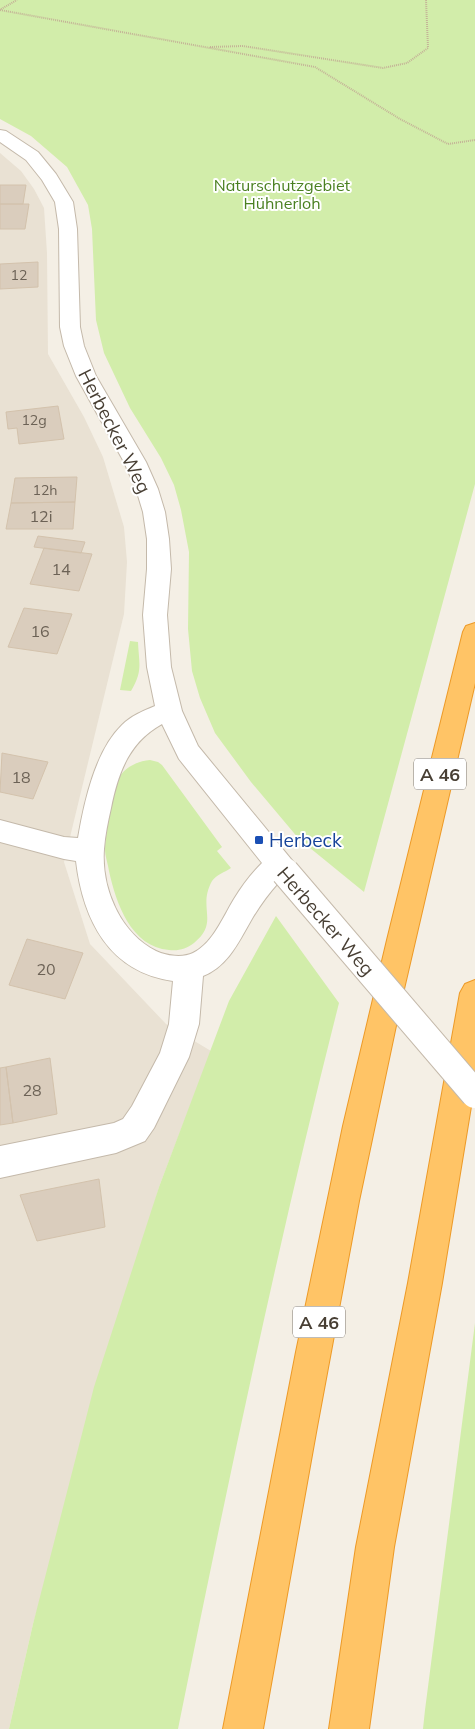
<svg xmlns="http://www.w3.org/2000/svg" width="475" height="1729" viewBox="0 0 475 1729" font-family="Mulish,sans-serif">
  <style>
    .residential { fill: #e9e1d3 }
    .green { fill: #d2edaa }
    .building { fill: #dacdbd; stroke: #d3c2ac }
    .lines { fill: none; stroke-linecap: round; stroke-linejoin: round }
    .minor-casing { stroke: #c4b9aa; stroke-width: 2 }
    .motorway-casing { stroke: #ed9a27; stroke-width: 2 }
    .path { stroke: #c4b297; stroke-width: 2; stroke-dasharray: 1 1; stroke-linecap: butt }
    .minor { fill: #fff; fill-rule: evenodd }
    .motorway { fill: #ffc466; fill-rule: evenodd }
    .minor-bridge-casing { stroke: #c4b9aa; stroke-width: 30; stroke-linecap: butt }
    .minor-bridge { stroke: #fff; stroke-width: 28 }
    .transit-dot { fill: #1a4fb4; stroke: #fff; stroke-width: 2 }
    .labels { text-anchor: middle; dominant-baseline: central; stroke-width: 4; stroke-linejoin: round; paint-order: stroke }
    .far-number-label { font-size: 14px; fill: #6c6256 }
    .far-park-label { font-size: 16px; fill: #4a8021; stroke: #fff }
    .number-label { font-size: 16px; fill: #6c6256 }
    .shield { fill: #fff; stroke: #7f7971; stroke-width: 1 }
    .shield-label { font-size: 18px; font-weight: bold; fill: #483f34 }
    .street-label { font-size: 19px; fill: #483f34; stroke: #fff }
    .transit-label { font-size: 19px; fill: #164399; stroke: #fff; text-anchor: start }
  </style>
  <rect width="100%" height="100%" fill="#f4efe5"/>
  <path class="residential" d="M0 153 21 171 34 189 44 208 47 253 48 354 84 417 103 457 124 527 127 562 124 614 64 862 90 944 166 1024 211 1051 159 1187 33 1624 9 1729H0Z"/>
  <path class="green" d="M0 0H475V484L364 892 299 839 251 782 215 733 200 698 192 671 188 629 189 552 181 510 174 485 161 458 130 408 104 353 96 320 92 229 88 205 67 167 31 136 0 119Z
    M130 641 138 642C139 664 143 671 131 691L120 690Z
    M150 760 158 762 162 765 222 847 217 851 231 868C225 872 216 875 212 881 197 908 220 922 194 943 186 949 179 951 169 950 131 947 116 903 109 871 108 864 105 856 105 849 105 838 113 790 117 781 123 768 137 761 150 760Z
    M276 916 339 1003C278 1243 227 1486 178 1729H9L33 1624 94 1387 159 1187 229 1001Z
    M475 1323V1729H423L425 1710Z"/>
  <path class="building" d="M0 185H26L23 204H0Z
    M0 204H29L25 229H0Z
    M38 262V287L0 289V264Z
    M58 406 64 439 19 444 17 428 8 429 6 412Z
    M77 477 75 502 11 503 15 478Z
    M75 502 73 529H6L11 503Z
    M38 536 85 542 81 553 34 547Z
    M44 548 92 554 79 591 30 584Z
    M24 608 72 614 57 654 8 647Z
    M2 753 48 762 33 799 0 792Z
    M27 939 83 953 65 999 9 985Z
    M50 1058 57 1114 13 1123 6 1067Z
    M6 1067 13 1123 0 1125V1068Z
    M99 1179 105 1227 37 1241 20 1195Z"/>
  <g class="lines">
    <defs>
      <path id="minor" d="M0 130 6 131 38 152 56 174 73 202 77 229 80 327 84 346 96 376 146 462 158 489 165 512 169 539 171 569 167 615 171 667 182 711 198 746 295 864 299 872 295 880 285 884 279 882C269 893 261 904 253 917 240 939 229 966 203 976L199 1024 189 1057 154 1128 145 1141 116 1153 0 1178V1146L114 1123 123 1119 132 1106 160 1053 169 1024 173 981C109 972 83 920 76 861L64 859 0 842V820L64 837 78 838C84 803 95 751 122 725 131 716 143 711 155 706L147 667 143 615 147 569V539L143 512 136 489 124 462 76 376 64 346 60 327 59 229 55 202 42 180 26 160 0 142ZM162 724 179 759 262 863C251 874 242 886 234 899 223 917 213 943 193 953 183 958 166 956 156 951 120 933 101 888 104 849 105 835 108 821 111 808 118 773 129 742 162 724Z"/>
      <path id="motorway" d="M475 623V683L401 1002 359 1201 317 1427 263 1729H223L296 1352 343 1126 387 940 463 632 466 626Z
        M475 980V1082L442 1283 394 1547 369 1729H329L356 1547 408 1283 460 993 465 984Z"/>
    </defs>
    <use href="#minor" class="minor-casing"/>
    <use href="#motorway" class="motorway-casing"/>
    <path class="path" d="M1 9 17 0
      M0 10 315 67 400 119 448 144 475 140
      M210 47 243 46 383 68 407 63 428 48 426 0"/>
    <use href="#minor" class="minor"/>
    <use href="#motorway" class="motorway"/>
    <defs>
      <path id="minor-bridge" d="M285 872 475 1094"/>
    </defs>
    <use href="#minor-bridge" class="minor-bridge-casing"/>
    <use href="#minor-bridge" class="minor-bridge"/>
  </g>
  <rect class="transit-dot" x="254" y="835" width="10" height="10" rx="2.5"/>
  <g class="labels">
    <g class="far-number-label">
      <text x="19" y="275">12</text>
      <text x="34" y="420">12g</text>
      <text x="45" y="490">12h</text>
    </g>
    <g class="far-park-label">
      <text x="282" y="185">Naturschutzgebiet<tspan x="282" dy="18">Hühnerloh</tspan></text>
    </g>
    <g class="number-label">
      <text x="41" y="516">12i</text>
      <text x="61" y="569">14</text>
      <text x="40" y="631">16</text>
      <text x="21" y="777">18</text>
      <text x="46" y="969">20</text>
      <text x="32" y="1090">28</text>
    </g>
    <g class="shield">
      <rect x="414" y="758.5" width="52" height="31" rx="4"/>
      <rect x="293" y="1306.5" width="52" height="31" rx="4"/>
    </g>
    <g class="shield-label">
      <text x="440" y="774">A 46</text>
      <text x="319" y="1322">A 46</text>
    </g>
    <g class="street-label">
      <text transform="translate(115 431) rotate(63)">Herbecker Weg</text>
      <text transform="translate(326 921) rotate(49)">Herbecker Weg</text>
    </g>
    <g class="transit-label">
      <text x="269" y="840">Herbeck</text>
    </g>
  </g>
</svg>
